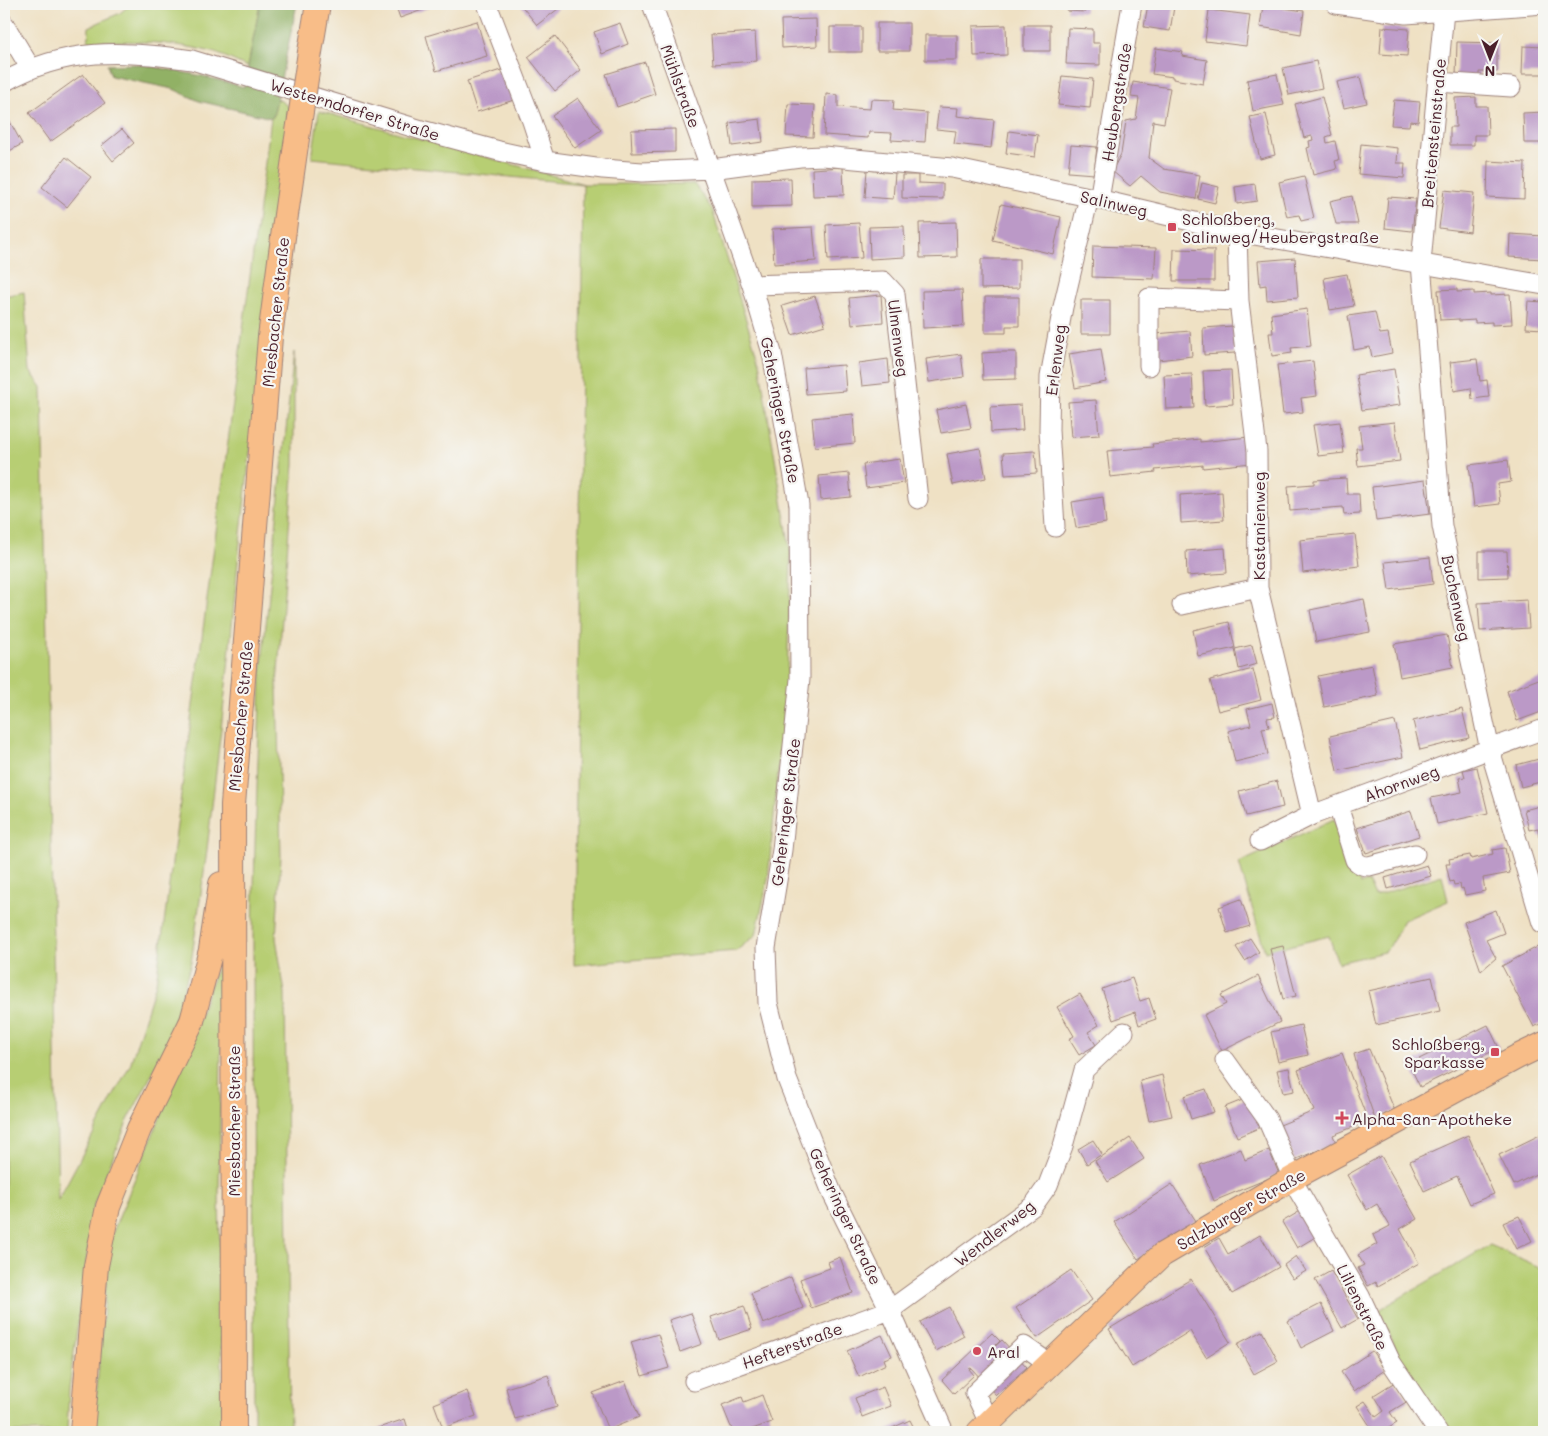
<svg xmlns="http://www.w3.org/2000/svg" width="1548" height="1436" viewBox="0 0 1548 1436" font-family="Mali,sans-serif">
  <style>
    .green { fill: #b7ce73; stroke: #80764f }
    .forest { fill: #91b165; stroke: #6e6848 }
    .building { fill: #bb99c7 }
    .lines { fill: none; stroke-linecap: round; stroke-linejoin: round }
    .minor-casing { stroke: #9c8078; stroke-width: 21 }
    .major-casing { stroke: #9c8078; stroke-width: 26 }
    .minor { stroke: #fff; stroke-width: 19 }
    .major { stroke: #f8bd88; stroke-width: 24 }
    .major-bridge-casing { stroke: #9c8078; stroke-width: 26; stroke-linecap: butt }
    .major-bridge { stroke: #f8bd88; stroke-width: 24 }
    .poi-dot { fill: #d1495b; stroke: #f6f6f2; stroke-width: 2 }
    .labels { text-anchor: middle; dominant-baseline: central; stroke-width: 4.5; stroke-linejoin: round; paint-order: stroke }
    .street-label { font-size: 16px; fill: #4a1f2b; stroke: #f6f6f2 }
    .poi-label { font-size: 16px; fill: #4a1f2b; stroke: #f6f6f2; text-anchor: start }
  </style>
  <rect width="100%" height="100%" fill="#f6f6f2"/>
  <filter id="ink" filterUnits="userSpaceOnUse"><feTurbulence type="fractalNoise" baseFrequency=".02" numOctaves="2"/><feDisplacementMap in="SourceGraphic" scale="10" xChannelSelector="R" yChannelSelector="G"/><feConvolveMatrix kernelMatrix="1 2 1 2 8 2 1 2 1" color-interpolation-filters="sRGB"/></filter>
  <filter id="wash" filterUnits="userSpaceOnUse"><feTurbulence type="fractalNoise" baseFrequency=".0096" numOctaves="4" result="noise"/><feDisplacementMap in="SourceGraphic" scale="20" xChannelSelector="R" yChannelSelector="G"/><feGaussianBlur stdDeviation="1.12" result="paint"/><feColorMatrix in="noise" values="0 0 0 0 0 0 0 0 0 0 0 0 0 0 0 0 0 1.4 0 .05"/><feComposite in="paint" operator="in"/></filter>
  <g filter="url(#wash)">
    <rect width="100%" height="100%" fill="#efe1c4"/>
    <path class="green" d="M131 4H260L248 67C235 62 222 54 208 51 169 41 128 41 88 41L89 27 120 13Z
      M277 98 289 107 239 551 228 668 206 858 191 963 168 1043 127 1122 94 1204 69 1389 67 1432H4V296L24 292 30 371 42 387 58 1200 130 1065 156 983 271 118 273 117Z
      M319 111 584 184H694L712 209 759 362 791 555 787 678 768 879 756 935 736 951 574 965 583 184 312 158Z
      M294 352V464L277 684 281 856 276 938 285 993 290 1432H254L253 935 255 845 261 673Z
      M1334 819 1361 884 1368 882 1375 896 1442 875 1448 901 1404 920 1390 946 1384 952 1338 963 1329 936 1265 952 1239 863Z
      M219 962 222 975 219 1193 223 1432H93L110 1239 182 1064Z
      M1490 1245 1544 1269V1432H1449L1401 1361 1379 1310Z"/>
    <path class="forest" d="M260 4H297L273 117 271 118 199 101 173 89 111 76 107 65 140 64 202 76 244 87Z"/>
    <g id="blocks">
      <path class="building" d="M395 4H439L400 18Z
        M520 4H554L558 9 537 25Z
        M1068 4H1085V12L1067 11Z
        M1148 4 1174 7 1170 31 1144 27Z
        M1263 5 1304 11 1301 34 1260 27Z
        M1209 10 1250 15 1246 46 1205 41Z
        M816 19 817 46 782 48 781 20Z
        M477 21 487 56 436 71 426 36Z
        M620 23 628 44 602 54 594 32Z
        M877 23H909V51H877Z
        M1006 25 1007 55 974 56 973 26Z
        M1024 25H1050V51H1024Z
        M830 27H862V52H830Z
        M1382 27 1409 29 1407 56 1380 54Z
        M1068 28 1093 29V43H1100V65L1066 64Z
        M755 32 757 61 713 64 711 35Z
        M925 35H957V60H925Z
        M555 36 581 70 555 91 528 57Z
        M1457 42 1497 43V72H1479V77H1456Z
        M1523 46 1544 47V74H1522Z
        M1156 48 1183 52 1182 56 1207 60 1203 84 1173 79V77L1152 74Z
        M1316 61 1322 88 1289 95 1283 68Z
        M645 62 655 94 617 107 606 74Z
        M507 68 517 99 477 112 467 81Z
        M83 74 105 103 50 142 29 113Z
        M1277 74 1284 105 1253 111 1247 80Z
        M1062 76 1093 79 1090 108 1058 105Z
        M1360 77 1367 103 1344 108 1337 82Z
        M1133 82 1170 88 1164 123 1153 121 1149 158 1164 169 1200 175 1196 199 1160 192 1141 176 1130 186 1112 171 1121 154 1126 121 1136 119 1139 98 1131 97Z
        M826 94 838 95V107L870 109 871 99 894 100 893 110 927 113 925 142 891 140 892 133 869 132 868 138 824 135Z
        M1322 97 1332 135 1326 137 1327 143 1335 141 1339 160 1335 161 1337 169 1313 175 1307 148 1310 147 1309 141 1313 140 1312 136 1304 138 1295 104Z
        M1476 97V106H1487L1488 135H1474V145H1450V127H1456L1455 98Z
        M578 98 601 130 575 148 552 116Z
        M1394 100 1420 102 1418 122 1410 121 1409 126 1391 125Z
        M788 104 815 105 813 137 786 136Z
        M939 107 958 108 957 116 994 120 991 148 954 144 956 131 936 129Z
        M1544 112V143H1524L1523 113Z
        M1266 114 1275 155 1260 159 1250 117Z
        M8 118 22 144 4 154V121Z
        M760 119 763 142 732 146 729 123Z
        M122 129 134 143 113 161 101 146Z
        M675 129V152L632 153 631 130Z
        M1009 131 1038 135 1035 157 1006 153Z
        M1361 144 1398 148 1397 163H1405L1404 178 1358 174Z
        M1071 145 1097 147 1094 174 1068 172Z
        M66 157 91 177 67 207 42 187Z
        M1488 161 1525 163 1524 199 1487 197Z
        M843 167 844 195 813 196 812 169Z
        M867 170 895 173 893 199 865 197Z
        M902 175H918V183L943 184V199L902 198Z
        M1304 176 1314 218 1301 221 1299 215 1287 217 1279 182Z
        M791 178 792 206 752 207V179Z
        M1202 183 1219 187 1215 203 1198 199Z
        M1255 184 1257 201 1237 204 1235 187Z
        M1444 190 1474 193 1470 232 1439 228Z
        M1352 196 1358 224H1336L1330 201Z
        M1388 197 1416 199 1412 231 1385 228Z
        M1001 204 1061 217 1053 254 993 240Z
        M956 222 957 257 920 258 919 223Z
        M859 223 862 258 828 260 826 225Z
        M904 226 905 257 870 259 869 227Z
        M813 227 816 261 774 264 772 229Z
        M1510 234 1544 236 1543 259 1509 257Z
        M1093 246 1156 248 1154 279 1092 277Z
        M1174 249 1214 250V281H1173Z
        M1295 258 1298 297 1267 300 1266 285 1260 286 1258 261Z
        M981 259H1019V288L981 289Z
        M1347 274 1354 306 1330 310 1324 278Z
        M1457 289V292L1474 291V294L1491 293V295L1510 294 1512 324 1492 325V322L1475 323V320L1459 321V319L1440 320 1438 290Z
        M962 290 964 326 923 328 922 291Z
        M881 295 883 322 852 325 849 298Z
        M815 296 825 325 792 335 782 306Z
        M985 297H1019V326H1006V333H985Z
        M1081 300H1110V334H1081Z
        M1528 301 1544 302V329L1526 328Z
        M1307 309 1311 346 1291 348 1292 353 1272 356 1269 333H1273L1271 314Z
        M1375 312 1380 334 1388 333 1392 353 1372 357 1370 347 1354 350 1348 316Z
        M1233 326 1235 353 1204 355 1203 328Z
        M1190 331 1192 356 1158 360 1155 334Z
        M1101 349 1106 382 1075 388 1069 354Z
        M999 352H1016V379L983 380 982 353Z
        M961 354 964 377 929 382 926 359Z
        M888 359 890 383 862 386 859 363Z
        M1477 359 1480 381 1487 380 1489 397 1472 399 1471 388 1454 391 1450 362Z
        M1313 361 1317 396 1301 398 1303 412 1283 414 1277 365Z
        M844 365 846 391 806 394 804 368Z
        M1394 369 1400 405 1362 410 1356 375Z
        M1231 370 1233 404 1205 406 1203 371Z
        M1192 374 1194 408 1166 409 1164 375Z
        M1096 400 1099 435 1071 437 1068 402Z
        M966 404 971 428 941 433 936 410Z
        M1021 405 1023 430 991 432 990 407Z
        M853 414 855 443 815 447 812 418Z
        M1340 422 1344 453 1318 456 1313 425Z
        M1395 422 1400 461 1358 466 1356 448H1362L1359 426Z
        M1249 437 1252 463 1203 468V465L1155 470 1156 472 1110 477 1107 451 1153 447 1152 444 1200 439V442Z
        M980 448 986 478 953 485 947 454Z
        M1035 451 1037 473 1005 475 1003 453Z
        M900 459 904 483 866 488 863 464Z
        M1508 460 1511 482 1498 484 1500 504 1474 507 1469 465Z
        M849 473 851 497 821 500 819 476Z
        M1346 478 1347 494H1359L1360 514 1344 515 1343 507 1290 511 1288 486 1314 484V480Z
        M1425 480 1430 514 1376 521 1372 487Z
        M1222 492 1224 520 1181 523 1180 495Z
        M1103 497 1106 523 1076 528 1072 502Z
        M1355 534 1359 566 1303 573 1300 540Z
        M1225 548 1227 573 1187 576 1186 551Z
        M1479 551H1507L1508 577 1479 578Z
        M1430 557 1433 584 1389 590 1385 562Z
        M1364 599 1370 632 1316 642 1310 610Z
        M1527 600 1529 628 1480 631 1478 603Z
        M1229 622 1235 648 1198 656 1193 630Z
        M1447 635 1453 667 1400 677 1394 644Z
        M1252 645 1257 664 1239 669 1235 649Z
        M1372 665 1378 696 1324 707 1318 676Z
        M1253 669 1261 700 1218 711 1210 680Z
        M1544 677V711L1517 721 1507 691Z
        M1272 703 1275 717 1267 718 1269 727 1262 728 1268 754 1235 762 1228 731 1251 725 1247 709Z
        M1462 709 1469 738 1420 750 1413 721Z
        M1395 721 1403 757 1337 771 1330 736Z
        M1539 759 1542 770 1544 769V781L1521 787 1516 765Z
        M1477 767 1488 813 1437 824 1431 798 1462 792 1459 778 1465 777 1463 770Z
        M1277 781 1283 807 1246 816 1239 791Z
        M1544 805V836L1539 837 1538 828 1529 830 1524 810Z
        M1411 811 1419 836 1366 853 1357 828Z
        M1505 848 1510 873 1483 878 1485 891 1465 895 1463 888 1461 889 1460 884 1454 885 1453 881 1450 882 1446 864H1450L1449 859 1470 855 1471 859 1493 854 1492 850Z
        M1427 865 1431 876 1388 889 1385 878Z
        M1241 899 1250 926 1227 933 1219 907Z
        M1496 910 1504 933 1486 940 1496 958 1481 971 1464 922Z
        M1250 938 1259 952 1245 961 1236 947Z
        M1541 945 1544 951V1022L1534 1027 1502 966Z
        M1283 946 1296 996 1283 999 1270 949Z
        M1258 976 1280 1022 1222 1051 1204 1015 1226 1004 1221 995Z
        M1432 977 1440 1011 1376 1025 1368 991Z
        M1132 978 1140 1001 1149 998 1156 1019 1139 1025 1135 1012 1113 1020 1102 989Z
        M1080 994 1099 1025 1088 1032 1096 1045 1079 1055 1069 1039 1074 1036 1057 1007Z
        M1301 1025 1308 1055 1278 1062 1271 1032Z
        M1488 1025 1499 1048 1420 1087 1409 1064Z
        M1369 1049 1395 1111 1375 1119 1358 1070 1354 1054Z
        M1342 1053 1368 1121 1333 1135 1336 1143 1294 1160 1280 1125 1314 1111 1298 1070Z
        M1289 1068 1294 1091 1283 1093 1277 1070Z
        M1162 1075 1172 1116 1149 1121 1140 1081Z
        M1206 1089 1214 1112 1191 1119 1184 1096Z
        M1250 1097 1261 1127 1237 1137 1225 1107Z
        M1544 1133V1170L1514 1185 1499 1155Z
        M1468 1135 1494 1194 1470 1204 1457 1176 1424 1191 1410 1161Z
        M1130 1138 1144 1159 1108 1182 1095 1161Z
        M1093 1140 1102 1154 1087 1164 1078 1149Z
        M1241 1149 1245 1160 1269 1150 1279 1174 1214 1201 1200 1165Z
        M1381 1156 1417 1219 1400 1229 1419 1263 1378 1286 1376 1282 1368 1286 1358 1268 1364 1265 1358 1255 1377 1244 1373 1235 1390 1226 1377 1204 1367 1210 1347 1175Z
        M1172 1184 1196 1221 1138 1259 1114 1222Z
        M1302 1210 1317 1236 1297 1248 1282 1222Z
        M1519 1216 1532 1241 1516 1249 1503 1223Z
        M1260 1235 1279 1267 1232 1294 1204 1247 1219 1238 1228 1254Z
        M1296 1256 1306 1271 1293 1279 1284 1265Z
        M840 1257 853 1293 811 1308 800 1279 830 1268 828 1262Z
        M1071 1270 1092 1300 1037 1338 1016 1308Z
        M1331 1271 1358 1319 1342 1328 1315 1280Z
        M791 1277 803 1308 763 1324 751 1293Z
        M1191 1279 1230 1342 1206 1357 1190 1331 1132 1367 1109 1329Z
        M1321 1304 1334 1331 1301 1348 1288 1321Z
        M744 1306 752 1329 719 1340 711 1317Z
        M949 1307 964 1336 936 1351 920 1322Z
        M691 1313 702 1344 680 1352 669 1320Z
        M1262 1331 1278 1361 1254 1374 1237 1344Z
        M992 1333 1000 1341 990 1351 1002 1340 1027 1367 996 1395 971 1368 969 1369 974 1375 954 1394 942 1380Z
        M658 1334 669 1368 642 1376 631 1342Z
        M882 1335 892 1356 884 1359 886 1364 859 1377 847 1351Z
        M1372 1351 1385 1370 1354 1391 1341 1372Z
        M548 1375 557 1407 515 1419 506 1388Z
        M625 1381 639 1417 608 1430 593 1393Z
        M1395 1382 1408 1401 1390 1412 1397 1423 1382 1432H1374L1357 1406 1365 1401 1376 1417 1384 1411 1374 1395Z
        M883 1387 891 1406 862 1417 855 1398Z
        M467 1391 476 1416 443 1428 434 1404Z
        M762 1395 772 1422 744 1432H733L722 1405 742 1397 744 1402Z
        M405 1419 409 1432H373L372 1430Z
        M910 1420 916 1432H883Z"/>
    </g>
  </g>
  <g filter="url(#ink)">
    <use href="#blocks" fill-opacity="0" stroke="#9c8078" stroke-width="1"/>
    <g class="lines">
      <defs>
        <path id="minor" d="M487 4 532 121 545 161
          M652 4 752 285 772 353 799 505 800 679 782 850 766 948 768 1003 787 1079 832 1193 890 1310 944 1432
          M1336 4 1406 14 1544 4
          M1443 4 1444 11 1421 263 1442 526 1490 750 1542 923
          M4 24 31 69
          M4 82C66 47 124 50 192 60L425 131 499 151 545 161 603 169 642 172 711 169 800 157 823 156 952 168 1089 197 1237 232 1544 285
          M1437 82 1511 87
          M1099 200 1132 4
          M1237 232 1239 301 1257 451 1258 588 1312 815
          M752 285 883 281 895 294 918 499
          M1149 366V298L1239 301
          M1055 527 1049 430 1050 377 1063 307 1089 197
          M1182 605 1258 588
          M1338 806 1355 860C1360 865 1363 866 1369 866L1415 854
          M1260 841 1312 815 1544 729
          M1225 1060 1267 1119 1298 1190 1360 1296 1391 1362 1438 1432
          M694 1381 890 1310 1033 1206 1048 1185 1063 1146 1084 1070 1124 1032
          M989 1423 975 1393 1024 1346 1050 1364"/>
        <path id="major" d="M310 52 318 4
          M82 1432 96 1266 108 1207 139 1129 192 1021 211 950 221 884
          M234 1432 233 805 270 337 285 222 296 145
          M979 1432 1162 1255 1293 1178 1517 1057 1544 1044"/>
      </defs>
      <use href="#minor" class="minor-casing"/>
      <use href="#major" class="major-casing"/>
      <use href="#minor" class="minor"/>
      <use href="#major" class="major"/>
      <defs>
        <path id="major-bridge" d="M296 145 310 52"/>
      </defs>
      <use href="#major-bridge" class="major-bridge-casing"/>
      <use href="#major-bridge" class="major-bridge"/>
    </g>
  </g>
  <g class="poi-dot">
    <rect x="1167" y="222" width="10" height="10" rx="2.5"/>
    <rect x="1490" y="1047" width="10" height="10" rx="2.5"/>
    <path d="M1339.5 1110.5h5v5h5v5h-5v5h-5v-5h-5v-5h5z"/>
    <circle cx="977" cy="1351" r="5"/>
  </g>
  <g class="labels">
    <g class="street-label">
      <text transform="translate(681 86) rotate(70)">Mühlstraße</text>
      <text transform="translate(1116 102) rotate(-81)">Heubergstraße</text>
      <text transform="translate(355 109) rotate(17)">Westerndorfer Straße</text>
      <text transform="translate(1433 133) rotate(-85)">Breitensteinstraße</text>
      <text transform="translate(1114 203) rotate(13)">Salinweg</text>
      <text transform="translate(275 312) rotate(-84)">Miesbacher Straße</text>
      <text transform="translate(899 338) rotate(83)">Ulmenweg</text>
      <text transform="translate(1055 360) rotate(-83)">Erlenweg</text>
      <text transform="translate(781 410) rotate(79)">Geheringer Straße</text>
      <text transform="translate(1258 526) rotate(-90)">Kastanienweg</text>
      <text transform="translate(1457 598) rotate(78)">Buchenweg</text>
      <text transform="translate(240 716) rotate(-85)">Miesbacher Straße</text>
      <text transform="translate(1401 783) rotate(-20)">Ahornweg</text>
      <text transform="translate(785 812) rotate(-83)">Geheringer Straße</text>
      <text transform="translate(233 1121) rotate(-90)">Miesbacher Straße</text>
      <text transform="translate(1241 1209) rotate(-30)">Salzburger Straße</text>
      <text transform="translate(846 1216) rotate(65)">Geheringer Straße</text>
      <text transform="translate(994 1233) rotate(-38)">Wendlerweg</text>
      <text transform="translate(1363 1307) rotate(63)">Lilienstraße</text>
      <text transform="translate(792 1345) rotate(-20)">Hefterstraße</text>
    </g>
    <g class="poi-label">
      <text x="1182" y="218">Schloßberg,<tspan x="1182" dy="18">Salinweg/Heubergstraße</tspan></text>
      <text x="1485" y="1043" text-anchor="end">Schloßberg,<tspan x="1485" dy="18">Sparkasse</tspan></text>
      <text x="1352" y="1118">Alpha-San-Apotheke</text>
      <text x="987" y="1351">Aral</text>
    </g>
  </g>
  <rect width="1548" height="1436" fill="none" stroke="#f6f6f2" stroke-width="20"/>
  <g transform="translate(1490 58) rotate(180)" stroke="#f6f6f2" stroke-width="4" paint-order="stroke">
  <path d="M0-4L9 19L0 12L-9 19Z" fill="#4a1f2b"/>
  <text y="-8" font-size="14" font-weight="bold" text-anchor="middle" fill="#4a1f2b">N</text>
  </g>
</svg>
